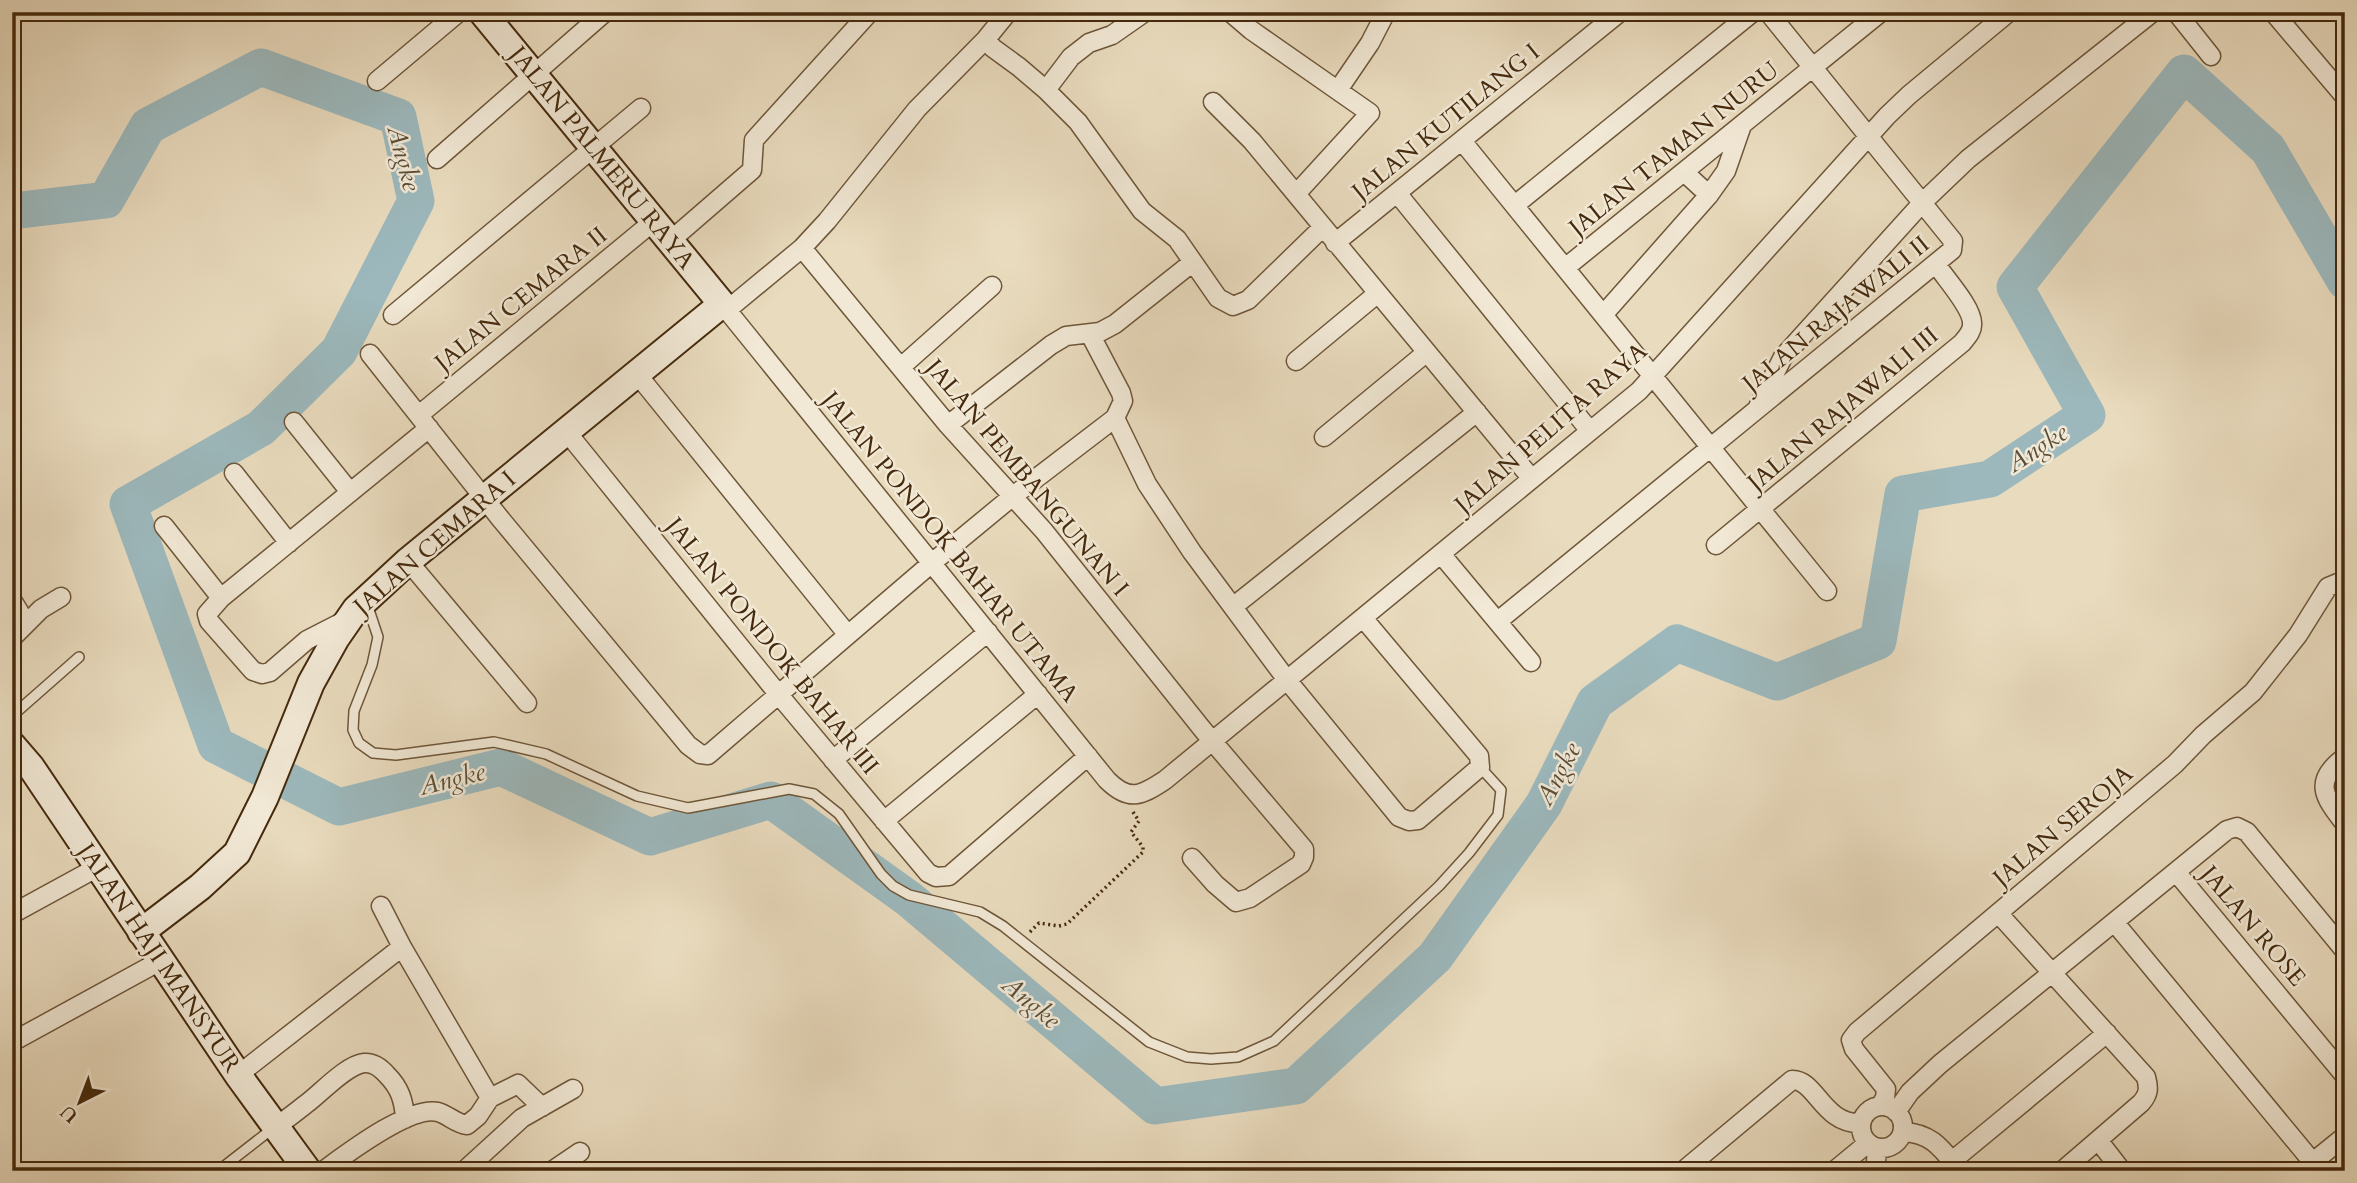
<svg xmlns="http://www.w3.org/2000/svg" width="2357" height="1183" viewBox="0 0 2357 1183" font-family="Cardo,serif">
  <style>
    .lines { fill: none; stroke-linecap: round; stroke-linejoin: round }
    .river { stroke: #9cb8bc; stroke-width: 37 }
    .lane-casing { stroke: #6e5639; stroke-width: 12 }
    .street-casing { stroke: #6e5639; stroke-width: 21 }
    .secondary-casing { stroke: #452a0d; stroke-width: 30 }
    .path { stroke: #452a0d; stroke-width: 3.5; stroke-dasharray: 2 3.5; stroke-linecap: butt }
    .lane { stroke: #f1e8d5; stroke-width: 9 }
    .street { stroke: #f1e8d5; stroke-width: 18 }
    .secondary { stroke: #f1e8d5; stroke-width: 26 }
    .labels { text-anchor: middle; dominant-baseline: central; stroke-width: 5; stroke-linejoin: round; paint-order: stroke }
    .street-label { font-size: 24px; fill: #452a0d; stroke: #f1e8d5 }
    .water-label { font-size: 26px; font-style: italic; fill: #5b4e39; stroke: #f1e8d5 }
  </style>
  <rect width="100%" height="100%" fill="#e9dbbe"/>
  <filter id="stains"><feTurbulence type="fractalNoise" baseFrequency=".00286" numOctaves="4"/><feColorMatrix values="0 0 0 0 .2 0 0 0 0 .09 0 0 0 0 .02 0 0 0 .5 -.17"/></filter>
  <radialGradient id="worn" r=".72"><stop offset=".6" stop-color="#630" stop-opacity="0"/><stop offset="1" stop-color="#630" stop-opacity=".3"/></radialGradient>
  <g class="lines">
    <path class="river" d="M12 211 106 200 148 126 261 67 398 117 416 201 339 351 261 428 128 504 216 745 339 807 501 767 650 837 771 800 909 899 1155 1106 1296 1086 1435 957 1544 804 1595 702 1677 643 1777 682 1878 641 1903 494 1990 479 2087 415 2015 287 2184 73 2268 149 2345 281"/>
    <defs>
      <path id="lane" d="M367 604 378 637 372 665 354 711 353 730 359 743 373 753 396 755 494 742 546 754 637 796 688 808 789 789 814 794 839 814 881 874 893 886 909 895 980 912 1003 926 1149 1042 1187 1057 1211 1059 1238 1057 1274 1041 1439 886 1469 853 1498 815 1501 790 1480 767
        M12 716 79 657
        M218 1171 272 1129"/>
      <path id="street" d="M1145 12 1112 35 1089 43 1071 57 1046 90 1078 122 1142 211 1177 239 1218 298 1233 306 1248 300 1323 227
        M1230 12 1251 30 1370 113 1296 194
        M2176 12 2211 56
        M2273 12 2345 97
        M986 39 993 48 1019 67 1046 90
        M377 81 459 12
        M1338 90 1370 43 1386 12
        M1213 102 1252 141 1532 479
        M1462 141 1827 591
        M437 159 604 13
        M1684 172 1709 195
        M1397 193 1590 431
        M1515 205 1753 12
        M670 241 752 170 754 140 870 12
        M1335 243 1620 12
        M802 248 948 425 1044 531 1203 730 1304 849V857L1301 864 1250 898 1236 902 1215 884 1192 858
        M1565 268 1881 12
        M722 304 1107 780C1129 802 1141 796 1165 780L1639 391 1887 116 1909 95 2009 12
        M727 310 802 248 827 221 917 109 986 39 1008 12
        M393 315 641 108
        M1603 315 1709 195 1726 171 1742 125
        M370 354 499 517 688 745 700 754 708 755 933 562 1013 496 1115 418 1123 401 1121 393 1090 334
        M1296 361 1378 293
        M901 367 992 286
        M637 374 848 635
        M1758 407 1783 357 1923 202 1968 159 2153 12
        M419 415 654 221
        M1115 418 1147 484 1192 552 1287 680 1399 817 1409 821 1418 820 1480 767 1479 756 1363 618
        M294 422 350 492
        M948 425 1051 345 1066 336 1100 332 1115 324 1193 262
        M566 431 779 695 928 873 936 877 949 876 1088 756
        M1324 437 1427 352
        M234 473 289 543
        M164 526 221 598
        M1716 545 1962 343C1967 337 1973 331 1972 323 1972 307 1945 278 1936 264
        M1441 554 1531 662
        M408 561 527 703
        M12 600 26 623
        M1234 606 1477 412
        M346 620 307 640 270 672 262 674 253 671 209 621 207 614 221 598 429 428
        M1498 621 1952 250 1953 241 1768 12
        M12 638 41 609 61 597
        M2345 757C2312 781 2324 797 2345 824
        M833 760 988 632
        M884 821 1038 694
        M2176 872 2345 1076
        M381 906 402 947 490 1098
        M1998 913 2146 1077C2149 1088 2149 1094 2141 1103L2062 1171
        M12 914 98 867
        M2115 923 2320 1171
        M12 1042 160 961
        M238 1075 402 947
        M1880 1106 1885 1098 1886 1089 1854 1049 1851 1040 1857 1032 2175 764 2203 735 2253 692 2298 635 2328 587 2345 580
        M1861 1127a21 21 0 1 1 42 0a21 21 0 1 1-42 0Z
        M1896 1112 1910 1092 1940 1064 2227 830 2237 827 2247 832 2345 951
        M275 1127C286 1120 296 1112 306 1104 320 1094 346 1065 364 1063 374 1062 381 1068 387 1075 400 1088 404 1101 405 1119
        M1903 1132C1932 1133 1942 1149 1960 1171
        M2098 1140 2122 1171
        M1877 1148 1876 1162 1879 1171
        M1952 1161 2107 1033
        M2313 1162 2345 1136
        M323 1171C345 1155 410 1105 438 1112 448 1115 457 1124 467 1125L478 1116 490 1098 518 1084 542 1107
        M464 1171 522 1118 573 1089
        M552 1171 580 1152
        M1683 1171 1792 1080C1816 1079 1823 1125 1861 1123
        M1834 1171 1868 1143"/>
      <path id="secondary" d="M12 745 31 767 238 1075 308 1171
        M141 932 200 887 237 853 265 797 311 683 336 638 356 609 408 561 722 304 482 12"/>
    </defs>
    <use href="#lane" class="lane-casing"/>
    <use href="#street" class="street-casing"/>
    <use href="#secondary" class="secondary-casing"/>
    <path class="path" d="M1030 932 1039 923 1059 926 1067 924 1143 852V847L1131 832 1139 821 1133 812"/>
    <use href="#lane" class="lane"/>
    <use href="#street" class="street"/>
    <use href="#secondary" class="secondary"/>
  </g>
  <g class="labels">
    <g class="street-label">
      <text transform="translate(1446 122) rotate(-39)">JALAN KUTILANG I</text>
      <text transform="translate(1674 149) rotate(-39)">JALAN TAMAN NURU</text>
      <text transform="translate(602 158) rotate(51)">JALAN PALMERU RAYA</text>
      <text transform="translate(521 299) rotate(-39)">JALAN CEMARA II</text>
      <text transform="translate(1836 314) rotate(-39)">JALAN RAJAWALI II</text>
      <text transform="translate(1843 409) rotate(-40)">JALAN RAJAWALI III</text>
      <text transform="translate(1551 428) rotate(-41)">JALAN PELITA RAYA</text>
      <text transform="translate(1027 478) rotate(50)">JALAN PEMBANGUNAN I</text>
      <text transform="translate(435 543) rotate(-41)">JALAN CEMARA I</text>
      <text transform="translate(950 547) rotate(51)">JALAN PONDOK BAHAR UTAMA</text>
      <text transform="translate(772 646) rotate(51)">JALAN PONDOK BAHAR III</text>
      <text transform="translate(2063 826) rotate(-40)">JALAN SEROJA</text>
      <text transform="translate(2253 926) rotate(50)">JALAN ROSE</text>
      <text transform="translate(159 958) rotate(56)">JALAN HAJI MANSYUR</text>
    </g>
    <g class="water-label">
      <text transform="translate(404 158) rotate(75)">Angke</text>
      <text transform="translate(2037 448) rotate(-33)">Angke</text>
      <text transform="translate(1558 774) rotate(-62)">Angke</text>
      <text transform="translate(452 779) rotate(-14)">Angke</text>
      <text transform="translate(1031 1002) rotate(40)">Angke</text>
    </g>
  </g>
  <rect width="2357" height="1183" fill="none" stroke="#e9dbbe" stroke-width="42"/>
  <rect x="14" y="14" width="2329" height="1155" fill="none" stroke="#452a0d" stroke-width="3.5"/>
  <rect x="21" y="21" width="2315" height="1141" fill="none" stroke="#452a0d" stroke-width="2"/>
  <g transform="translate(80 1102) rotate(222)" stroke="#f1e8d5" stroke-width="5" paint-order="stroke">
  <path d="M0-5L12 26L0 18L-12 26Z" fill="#452a0d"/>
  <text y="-10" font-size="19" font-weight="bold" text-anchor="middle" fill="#452a0d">U</text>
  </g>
  <rect width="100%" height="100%" filter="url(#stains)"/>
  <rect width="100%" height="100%" fill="url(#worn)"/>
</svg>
